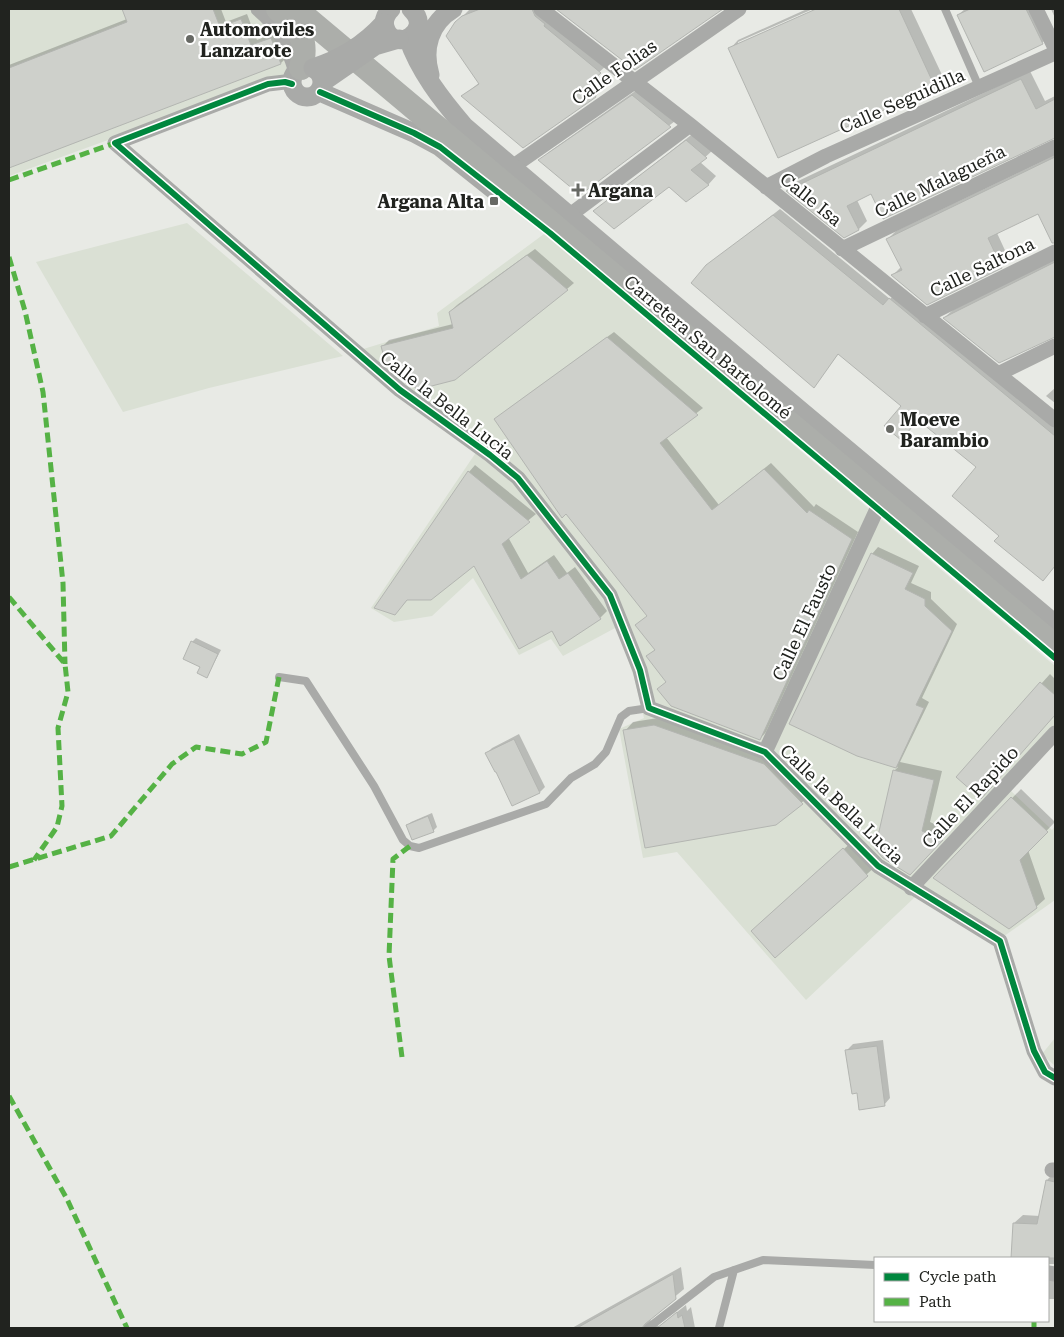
<svg xmlns="http://www.w3.org/2000/svg" width="1064" height="1337" viewBox="0 0 1064 1337" font-family="'Roboto Serif',serif">
  <style>
    .built { fill: #dae0d4 }
    .shadow { fill: #0003 }
    .building { fill: #ced0cb; stroke: #b3b5b1 }
    .lines { fill: none; stroke-linecap: round; stroke-linejoin: round }
    .service { stroke: #a9aaa8; stroke-width: 8 }
    .minor { stroke: #a9aaa8; stroke-width: 15 }
    .tertiary { stroke: #a9aaa8; stroke-width: 19 }
    .primary { stroke: #acaeaa; stroke-width: 24 }
    .tertiary-bridge { stroke: #a9aaa8; stroke-width: 19 }
    .quiet { stroke: #55b245; stroke-width: 5; stroke-dasharray: 10 5; stroke-linecap: butt }
    .cycleway-casing { stroke: #fff; stroke-width: 9 }
    .cycleway { stroke: #00873e; stroke-width: 6 }
    .poi-dot { fill: #676964; stroke: #fff; stroke-width: 2 }
    .labels { text-anchor: middle; dominant-baseline: central; stroke-width: 4.5; stroke-linejoin: round; paint-order: stroke }
    .poi-label { font-size: 18px; font-weight: bold; fill: #21231f; stroke: #fff; text-anchor: start }
    .street-label { font-size: 18px; fill: #21231f; stroke: #fff }
  </style>
  <rect width="100%" height="100%" fill="#e8eae5"/>
  <path class="built" d="M9 9H268L297 48 284 76 9 176Z
    M187 223 343 356 209 388 123 412 36 262Z
    M544 234 1055 666V742L1011 791 1052 830 1055 826V900L993 944 915 897 806 1000 677 852 643 858 619 729 644 718 634 677 617 627 563 656 551 639 519 655 473 578 432 616 394 622 371 608 481 445 360 350 439 326 437 313Z
    M1055 1038V1066L1042 1054Z"/>
  <path class="shadow" d="M123 9H221L226 22 247 14 257 40 277 32 287 57 281 63 9 167V65L127 19Z
    M470 9H544L608 64 595 76 604 88 596 96 523 146 463 96 480 82 456 23Z
    M558 9H721L635 69Z
    M807 9H813L738 42V45L819 9H911L943 77 934 86 730 49 738 40Z
    M965 9H1038L1051 34 1042 43 958 15Z
    M1051 9H1055V18Z
    M1030 71 1045 101 1055 96V135L884 217 871 192 857 200 867 221 859 229 788 190 796 182Z
    M641 87 679 118 580 194 540 160 549 152Z
    M695 132 714 149 700 162 716 176 708 185 669 186 595 211Z
    M1055 155V242H1053L1039 212 997 233 1009 259 1002 266 927 303 893 275 901 267 888 239 896 231Z
    M780 209 890 299 896 293 1055 424V565L1049 573 978 467 839 353 814 386 707 266Z
    M535 249 574 283 567 289 409 365 382 347 389 340 453 324 450 312 457 305Z
    M1055 258V335L999 361 945 317 953 310Z
    M614 332 703 408 666 437 719 505 771 463 814 507 816 504 858 532 766 732 760 739 659 689 667 681 648 656 656 649 648 616 495 419Z
    M1055 388V403L1046 396Z
    M475 465 536 514 508 537 528 573 554 555 567 573 575 567 607 611 600 618 552 630 475 564 408 599 401 607 469 472Z
    M878 547 919 566 911 583 931 592V599L957 624 922 698 929 702 900 762 942 771 930 822 950 831 919 865 894 771 898 767 858 755 872 554Z
    M196 638 221 650 207 676 192 642Z
    M1050 674 1055 679V714L989 789 958 777Z
    M664 717 773 756 811 795 775 824 625 731 633 722Z
    M519 734 545 787 540 792 487 753 492 748Z
    M1021 789 1055 822 1028 850 1045 899 1036 907 935 878Z
    M432 813 437 827 433 831 407 826 411 822Z
    M853 841 876 866 775 956 761 922Z
    M883 1040 890 1098 884 1105 858 1092 847 1050 853 1044Z
    M1055 1172V1264H1048V1258H1012L1014 1223 1023 1215 1040 1216 1047 1180Z
    M681 1267 684 1289 652 1316 650 1320 659 1326 686 1305 687 1311 691 1307 695 1328H572Z
    M1048 1268 1055 1273V1299H1048Z"/>
  <path class="building" d="M122 9H213L220 27 241 19 251 45 271 38 281 64 9 168V68L127 22Z
    M480 9H532L535 16 545 24 544 26 601 73 588 84 596 97 523 148 461 96 479 84 446 36 455 22 462 16Z
    M556 9H723L635 70Z
    M816 9H899L935 87 778 158 728 48Z
    M970 9H1026L1043 44 984 72 957 15Z
    M1021 79 1036 109 1055 99V138L883 219 871 194 847 206 859 230 844 238 786 191Z
    M632 95 671 127 580 195 538 160Z
    M686 140 707 158 691 170 709 185 686 202 669 187 614 229 593 211Z
    M1055 157V243H1052L1038 214 988 238 1002 268 927 305 891 275 902 270 886 239Z
    M773 215 883 305 889 298 1055 436V566L1043 581 994 541 999 536 952 496 976 467 918 420 901 440 884 426 901 406 838 354 814 388 691 283 706 265Z
    M527 255 568 290 455 380 416 390 408 366 392 370 386 365 381 346 453 328 449 312Z
    M1055 262V337L999 363 943 318Z
    M607 337 698 415 660 443 712 510 764 469 807 513 809 510 852 539 760 740 671 706 657 689 666 682 646 656 655 650 635 625 647 616 566 514 562 518 494 419Z
    M468 471 530 522 502 544 521 579 547 561 559 579 568 573 601 619 560 646 552 631 519 649 474 566 431 600H407L395 615 374 608Z
    M871 553 913 573 905 589 925 599V606L952 631 916 705 924 708 896 768 857 756 789 724Z
    M191 641 218 654 207 678 197 673 200 667 183 659Z
    M1040 682 1055 695V715L981 799 956 777Z
    M654 725 764 764 803 804 776 825 645 848 623 730Z
    M514 739 540 793 512 806 496 772H495L485 753Z
    M893 770 934 780 922 831 943 840 910 875 883 858 875 849Z
    M1011 797 1048 832 1020 860 1037 908 1009 929 933 878Z
    M428 816 434 832 412 840 406 825Z
    M843 848 868 876 775 958 751 931Z
    M877 1046 885 1106 859 1110 857 1093 852 1094 845 1050Z
    M1046 1180 1055 1182V1258H1011L1013 1223 1037 1224Z
    M673 1274 676 1299 645 1324 642 1328H577Z
    M677 1312 678 1318 682 1315 685 1328H657Z"/>
  <g class="lines">
    <path class="service" d="M945 9 979 87
      M279 677 306 681 374 786 403 840 410 846 419 848 546 804 571 778 595 764 606 752 621 717 629 711 649 708
      M648 1328 714 1277 763 1260 875 1265
      M719 1328 734 1270"/>
    <path class="minor" d="M258 9C279 26 288 46 296 72
      M541 9 690 125 1055 420
      M1036 9 1055 48
      M292 84 285 82 268 84 115 143 400 390 490 455 518 478 610 595 640 670 649 708 765 752 878 866 1000 941 1034 1051 1045 1072 1055 1078
      M512 167 739 9
      M766 187 826 156 1055 53
      M570 215 690 125
      M842 249 1055 147
      M925 316 1055 252
      M998 374 1055 346
      M765 752 877 509
      M911 888 1055 733
      M1052 1170H1055
      M1048 1273 1055 1274"/>
    <path class="tertiary" d="M391 9C386 14 383 20 385 27 393 55 435 31 411 9
      M408 38C419 71 442 100 464 126 659 293 858 458 1055 624
      M292 82a15 15 0 1 1 30 0a15 15 0 1 1-30 0Z
      M430 75C422 48 430 23 453 9
      M320 92 414 133 440 147 494 190"/>
    <path class="primary" d="M278 9C299 28 309 39 301 68
      M296 9 1055 646"/>
    <path class="tertiary-bridge" d="M313 68C342 59 364 45 384 23
      M323 82 375 46 399 39"/>
    <path class="quiet" d="M9 180 115 143
      M9 257 25 311 43 392 63 583 65 664
      M9 597 65 664 68 692 58 728 62 806 57 827 34 860
      M9 867 111 836 172 764 196 747 242 754 266 742 279 677
      M402 1057 389 956 393 859 410 846
      M9 1096 67 1199 127 1328
      M1034 1328V1321"/>
    <defs>
      <path id="cycleway" d="M292 84 285 82 268 84 115 143 400 390 490 455 518 478 610 595 640 670 649 708 765 752 878 866 1000 941 1034 1051 1045 1072 1055 1078
        M320 92 414 133 440 147 550 233 1055 658"/>
    </defs>
    <use href="#cycleway" class="cycleway-casing"/>
    <use href="#cycleway" class="cycleway"/>
  </g>
  <g class="poi-dot">
    <circle cx="190" cy="39" r="5"/>
    <path d="M575.5 182.5h5v5h5v5h-5v5h-5v-5h-5v-5h5z"/>
    <rect x="489" y="196" width="10" height="10" rx="2.5"/>
    <circle cx="890" cy="429" r="5"/>
  </g>
  <g class="labels">
    <g class="poi-label">
      <text x="200" y="29">Automoviles<tspan x="200" dy="21">Lanzarote</tspan></text>
      <text x="588" y="190">Argana</text>
      <text x="484" y="201" text-anchor="end">Argana Alta</text>
      <text x="900" y="419">Moeve<tspan x="900" dy="21">Barambio</tspan></text>
    </g>
    <g class="street-label">
      <text transform="translate(614 72) rotate(-35)">Calle Folias</text>
      <text transform="translate(902 101) rotate(-24)">Calle Seguidilla</text>
      <text transform="translate(940 181) rotate(-26)">Calle Malagueña</text>
      <text transform="translate(811 199) rotate(39)">Calle Isa</text>
      <text transform="translate(982 267) rotate(-26)">Calle Saltona</text>
      <text transform="translate(708 347) rotate(40)">Carretera San Bartolomé</text>
      <text transform="translate(447 405) rotate(38)">Calle la Bella Lucia</text>
      <text transform="translate(804 622) rotate(-65)">Calle El Fausto</text>
      <text transform="translate(970 797) rotate(-47)">Calle El Rapido</text>
      <text transform="translate(842 804) rotate(44)">Calle la Bella Lucia</text>
    </g>
  </g>
  <rect width="1064" height="1337" fill="none" stroke="#21231f" stroke-width="20"/>
  <rect x="874" y="1257" width="175" height="65" fill="#ffffff" stroke="#a6a7a5"/>
  <rect x="884" y="1273" width="25" height="8" fill="#00873e" stroke="#a6a7a5"/>
  <text x="919" y="1282" font-size="15" fill="#21231f">Cycle path</text>
  <rect x="884" y="1298" width="25" height="8" fill="#55b245" stroke="#a6a7a5"/>
  <text x="919" y="1307" font-size="15" fill="#21231f">Path</text>
</svg>
